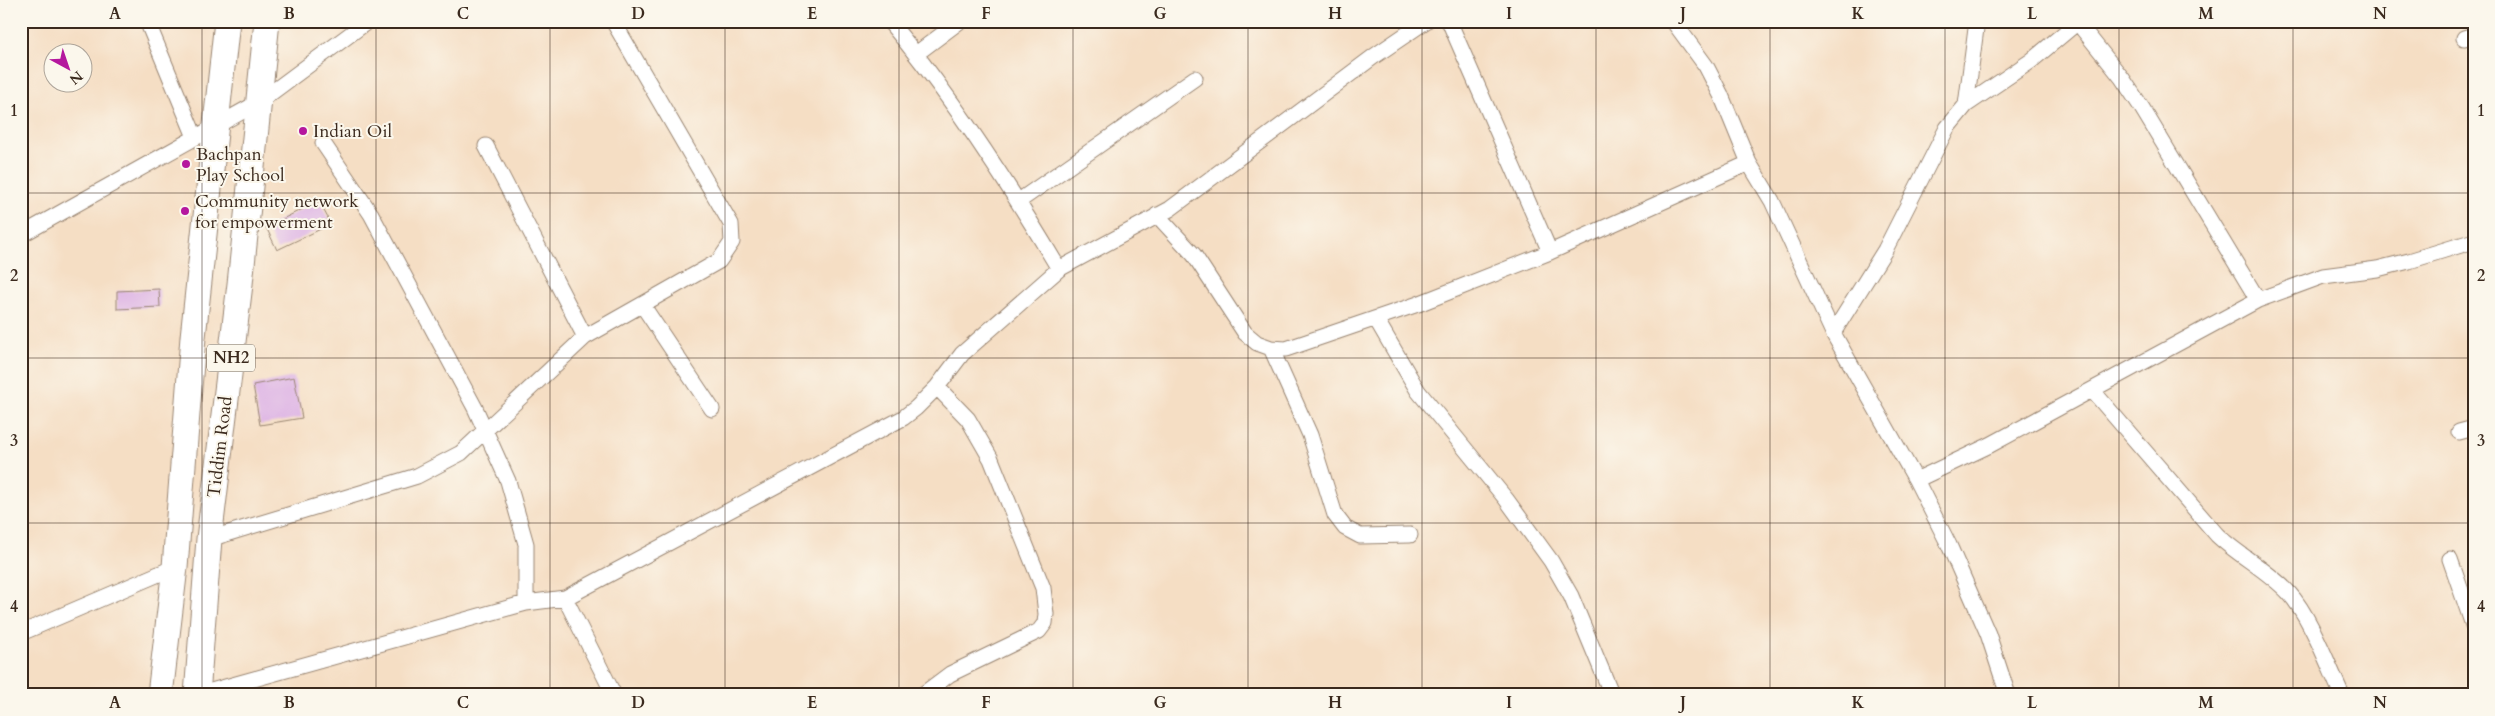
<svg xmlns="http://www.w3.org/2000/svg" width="2495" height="716" viewBox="0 0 2495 716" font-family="Cardo,serif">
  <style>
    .building { fill: #dcb0e4 }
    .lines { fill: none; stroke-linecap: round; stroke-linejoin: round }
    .minor-casing { stroke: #988471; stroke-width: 17 }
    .trunk-casing { stroke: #988471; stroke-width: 27 }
    .minor { stroke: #fff; stroke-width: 15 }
    .trunk { stroke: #fff; stroke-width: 25 }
    .grid { fill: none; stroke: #3b2a1e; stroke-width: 1; stroke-opacity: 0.55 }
    .poi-dot { fill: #b5179e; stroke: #fbf7ec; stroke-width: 2 }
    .labels { text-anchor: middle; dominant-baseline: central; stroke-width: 4; stroke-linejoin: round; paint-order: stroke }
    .shield { fill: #fbf7ec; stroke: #75685c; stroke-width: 1 }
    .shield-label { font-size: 16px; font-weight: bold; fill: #3b2a1e }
    .poi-label { font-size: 18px; fill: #3b2a1e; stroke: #fbf7ec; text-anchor: start }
    .street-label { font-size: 18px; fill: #3b2a1e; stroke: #fbf7ec }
    .neatline { fill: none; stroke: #3b2a1e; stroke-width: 2 }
    .grid-label { font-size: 16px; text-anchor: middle; font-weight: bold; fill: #3b2a1e }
  </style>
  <rect width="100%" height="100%" fill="#fbf7ec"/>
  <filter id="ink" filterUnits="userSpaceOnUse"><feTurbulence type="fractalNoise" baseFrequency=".02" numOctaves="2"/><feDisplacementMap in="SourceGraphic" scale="10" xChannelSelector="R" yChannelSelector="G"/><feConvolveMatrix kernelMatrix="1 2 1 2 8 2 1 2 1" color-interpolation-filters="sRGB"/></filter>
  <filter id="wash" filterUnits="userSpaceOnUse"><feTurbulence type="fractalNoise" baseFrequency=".0096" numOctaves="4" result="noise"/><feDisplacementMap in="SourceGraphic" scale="20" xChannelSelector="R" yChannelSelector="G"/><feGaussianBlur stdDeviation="1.12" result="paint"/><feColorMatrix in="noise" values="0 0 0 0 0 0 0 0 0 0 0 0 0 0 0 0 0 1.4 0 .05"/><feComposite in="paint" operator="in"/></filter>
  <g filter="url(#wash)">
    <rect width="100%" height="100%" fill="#f5dec4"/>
    <g id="blocks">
      <path class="building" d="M319 201 331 224 277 250 266 227Z
        M159 289 160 307 117 309V291Z
        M294 377 302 418 260 425 253 385Z"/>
    </g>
  </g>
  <g filter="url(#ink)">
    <use href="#blocks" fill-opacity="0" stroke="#988471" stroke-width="1"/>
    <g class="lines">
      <defs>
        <path id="minor" d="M147 21 195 137
          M889 21C953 98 1008 183 1059 269
          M1449 21 1550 252
          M1673 21 1706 66 1721 95 1749 163 1772 201 1833 333 1916 480 1949 545 1988 634 2008 695
          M2078 23 2122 78 2142 108 2258 300
          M2464 38 2474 35
          M916 54 960 21
          M1966 105 1977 21
          M323 143 371 214 475 408 508 481 526 544V603
          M486 146 585 337
          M1019 201 1195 78
          M1157 215 1194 255 1245 333 1257 343 1271 348 1286 349 1418 304 1550 252 1749 163
          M21 235 259 102 368 21
          M643 306 712 409
          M1376 319 1418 391 1506 499 1551 561 1571 596 1612 695
          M1833 333 1885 250 1947 128 1966 105 2031 61 2079 21
          M1271 348 1310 435 1335 515 1345 528 1360 536 1410 535
          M2092 390 2217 535C2239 556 2268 570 2289 593 2310 616 2328 665 2342 695
          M2459 432 2474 428
          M1916 480 1990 445 2258 300 2323 276 2377 269 2409 261 2474 241
          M209 539 417 476 461 453 585 337 719 261 732 242 731 224 613 21
          M2450 559 2474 628
          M565 598 614 695
          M21 633 175 567
          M197 695 526 603 565 598 903 418 916 408 937 387 962 354 1059 269 1170 209 1373 57 1426 21
          M922 695 950 674 1039 631 1045 623 1046 614 1043 588 991 459 968 419 937 387"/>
        <path id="trunk" d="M160 695 175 567 193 337 227 21
          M197 695 209 539 240 284 267 21"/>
      </defs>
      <use href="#minor" class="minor-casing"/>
      <use href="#trunk" class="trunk-casing"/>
      <use href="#minor" class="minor"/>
      <use href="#trunk" class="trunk"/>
    </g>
  </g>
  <path class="grid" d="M202 21V695M376 21V695M550 21V695M725 21V695M899 21V695M1073 21V695M1248 21V695M1422 21V695M1596 21V695M1770 21V695M1945 21V695M2119 21V695M2293 21V695M21 193H2474M21 358H2474M21 523H2474"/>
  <g class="poi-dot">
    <circle cx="303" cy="131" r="5"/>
    <circle cx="186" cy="164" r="5"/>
    <circle cx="185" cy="211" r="5"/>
  </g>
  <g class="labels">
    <rect class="shield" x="207" y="344.5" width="48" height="27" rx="4"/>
    <g class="shield-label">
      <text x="231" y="358">NH2</text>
    </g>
    <g class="poi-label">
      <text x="313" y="131">Indian Oil</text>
      <text x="196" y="154">Bachpan<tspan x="196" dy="21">Play School</tspan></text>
      <text x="195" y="201">Community network<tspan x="195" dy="21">for empowerment</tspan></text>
    </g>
    <g class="street-label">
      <text transform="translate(220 447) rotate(-83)">Tiddim Road</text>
    </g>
  </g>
  <rect width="2495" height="716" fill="none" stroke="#fbf7ec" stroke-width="55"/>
  <g transform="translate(68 68) rotate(140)"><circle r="24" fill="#fbf7ec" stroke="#aea59a"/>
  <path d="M0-4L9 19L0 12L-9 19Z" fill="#b5179e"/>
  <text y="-8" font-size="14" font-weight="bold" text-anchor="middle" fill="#3b2a1e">N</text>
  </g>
  <rect x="28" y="28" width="2440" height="660" class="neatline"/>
  <g class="grid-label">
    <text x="115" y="19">A</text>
    <text x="289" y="19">B</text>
    <text x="463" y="19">C</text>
    <text x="638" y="19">D</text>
    <text x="812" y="19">E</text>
    <text x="986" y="19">F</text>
    <text x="1160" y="19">G</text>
    <text x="1335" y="19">H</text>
    <text x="1509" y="19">I</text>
    <text x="1683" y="19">J</text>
    <text x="1858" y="19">K</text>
    <text x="2032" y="19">L</text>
    <text x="2206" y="19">M</text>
    <text x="2380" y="19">N</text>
    <text x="14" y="116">1</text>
    <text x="2481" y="116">1</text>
    <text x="14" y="281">2</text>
    <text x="2481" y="281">2</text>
    <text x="14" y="446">3</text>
    <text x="2481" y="446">3</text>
    <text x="14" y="612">4</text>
    <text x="2481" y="612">4</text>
    <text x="115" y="708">A</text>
    <text x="289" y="708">B</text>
    <text x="463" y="708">C</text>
    <text x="638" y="708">D</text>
    <text x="812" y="708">E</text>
    <text x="986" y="708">F</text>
    <text x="1160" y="708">G</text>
    <text x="1335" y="708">H</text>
    <text x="1509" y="708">I</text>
    <text x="1683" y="708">J</text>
    <text x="1858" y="708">K</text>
    <text x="2032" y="708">L</text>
    <text x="2206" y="708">M</text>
    <text x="2380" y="708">N</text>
  </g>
</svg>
